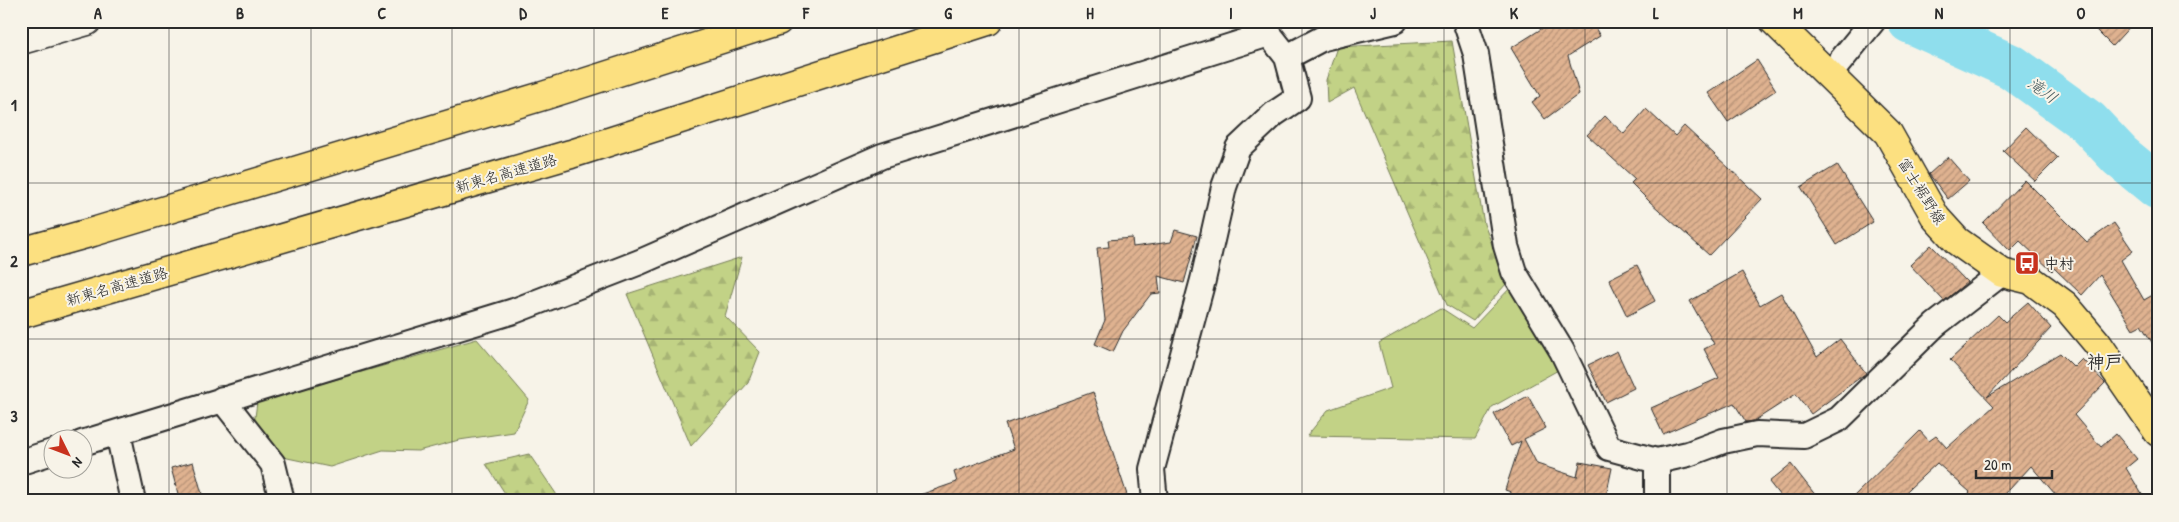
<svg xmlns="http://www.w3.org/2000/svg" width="2179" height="522" viewBox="0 0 2179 522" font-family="'Patrick Hand','Klee One',sans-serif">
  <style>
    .green { fill: #c2d286; stroke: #767e58 }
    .forest { fill: url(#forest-firs); stroke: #767e58 }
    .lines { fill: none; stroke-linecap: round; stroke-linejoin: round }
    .river { stroke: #8fdeed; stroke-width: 45 }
    .building { fill: url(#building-hatch); stroke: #2b2b2b }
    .street-casing { stroke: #2b2b2b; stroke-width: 28 }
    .secondary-casing { stroke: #2b2b2b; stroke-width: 31 }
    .primary-casing { stroke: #2b2b2b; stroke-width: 31 }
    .highway-casing { stroke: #2b2b2b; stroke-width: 31 }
    .street { stroke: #f7f3e8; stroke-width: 24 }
    .secondary { stroke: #f7f3e8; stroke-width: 28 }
    .primary { stroke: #fce080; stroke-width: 28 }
    .highway { stroke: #fce080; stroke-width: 28 }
    .grid { fill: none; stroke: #2b2b2b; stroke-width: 1; stroke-opacity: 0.55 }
    .labels { text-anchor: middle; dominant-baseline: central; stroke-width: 4; stroke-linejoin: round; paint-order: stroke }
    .street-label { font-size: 15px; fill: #2b2b2b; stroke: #f7f3e8 }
    .poi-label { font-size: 15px; font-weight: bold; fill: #2b2b2b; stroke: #f7f3e8; text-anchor: start }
    .water-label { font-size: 16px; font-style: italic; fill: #44585c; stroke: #f7f3e8 }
    .quarter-label { font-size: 18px; font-weight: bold; fill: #2b2b2b; stroke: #f7f3e8 }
    .neatline { fill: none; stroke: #2b2b2b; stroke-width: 2 }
    .grid-label { font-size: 16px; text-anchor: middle; font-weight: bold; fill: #2b2b2b }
  </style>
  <defs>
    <pattern id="forest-firs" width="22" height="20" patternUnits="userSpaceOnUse" patternTransform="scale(1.25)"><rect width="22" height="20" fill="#c2d286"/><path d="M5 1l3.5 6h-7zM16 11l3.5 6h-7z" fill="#a7b474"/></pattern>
    <pattern id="building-hatch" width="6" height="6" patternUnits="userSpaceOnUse" patternTransform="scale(1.25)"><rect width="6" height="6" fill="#dfb290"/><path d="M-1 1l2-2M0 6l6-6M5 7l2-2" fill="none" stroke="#b59176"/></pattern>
  </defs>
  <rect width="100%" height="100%" fill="#f7f3e8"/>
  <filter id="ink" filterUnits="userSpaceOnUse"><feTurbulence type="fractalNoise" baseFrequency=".02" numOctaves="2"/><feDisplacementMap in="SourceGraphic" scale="10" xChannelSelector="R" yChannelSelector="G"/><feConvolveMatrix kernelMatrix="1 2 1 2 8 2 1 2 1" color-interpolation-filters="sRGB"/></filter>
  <g filter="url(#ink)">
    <path class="green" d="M1514 284 1569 364 1492 407 1475 439 1307 436 1328 410 1391 388 1379 343 1441 308 1472 328Z
      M477 339 529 400 514 432 459 440 418 451 383 450 330 467 278 456 254 425 257 402Z"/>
    <path class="forest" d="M1452 41 1484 224 1507 283 1473 321 1447 305 1354 88 1327 103 1326 80 1337 47Z
      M742 257 725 316 760 352 748 383 691 446 627 294Z
      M529 454 561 501H510L486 464Z"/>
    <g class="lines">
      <path class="river" d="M1910 21 2012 67 2088 122 2120 156 2158 187"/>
    </g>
    <path class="building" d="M1554 21H1591L1600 36 1568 56 1579 94 1545 119 1532 102 1540 96 1511 48Z
      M2087 21H2135L2112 46Z
      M1757 60 1776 90 1728 122 1708 93Z
      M1646 109 1675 136 1684 126 1762 199 1709 255 1649 201 1631 183 1635 179 1587 135 1605 116 1624 134Z
      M2026 127 2058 158 2035 181 2003 151Z
      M1948 157 1969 181 1948 199 1929 174Z
      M1837 165 1873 222 1837 245 1801 187Z
      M2025 180 2087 242 2114 223 2133 251 2121 260 2144 300 2158 292V352L2141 325 2133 329 2100 275 2082 295 2054 268 2052 271 2020 241 2010 251 1983 223Z
      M1175 230 1197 236 1184 283 1158 276 1160 293 1151 294 1123 331 1113 352 1095 344 1105 320 1097 248 1109 247 1108 240 1132 238 1133 247 1171 242Z
      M1931 245 1967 282 1944 301 1910 265Z
      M1637 265 1655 301 1627 316 1609 279Z
      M1742 272 1760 305 1781 293 1817 357 1840 339 1866 373 1811 414 1796 394 1754 421 1746 422 1734 403 1663 434 1651 408 1719 378 1704 349 1714 344 1690 301Z
      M2028 302 2051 328 1987 397 2060 353 2074 367 2082 359 2105 383 2074 415 2101 447 2116 434 2137 459 2126 468 2146 501H2061L2031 466 1999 501H1962L1970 492 1937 463 1896 501H1849L1920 431 1929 441 1936 436 1947 448 1994 406 1950 360 1998 315 2005 322Z
      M1617 351 1634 388 1606 402 1588 365Z
      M1093 392 1129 501H912L911 498 957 482 954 472 1014 449 1005 424Z
      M1528 396 1546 428 1524 439 1537 464 1577 477 1580 462 1612 468 1605 501H1509L1511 492 1505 490 1521 441 1511 446 1494 414Z
      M193 462 204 501H180L171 468Z
      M1791 464 1820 501H1784L1769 482Z"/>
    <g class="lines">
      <defs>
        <path id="street" d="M1465 21 1476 54 1506 246 1514 272 1562 351 1609 448 1657 461
          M1830 74 1873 21
          M222 399 273 464 282 501
          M118 433 133 501
          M82 443 514 311 640 262 882 156 1269 34 1287 57
          M21 462 52 452
          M1155 501 1152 469 1203 280 1224 187 1238 148 1274 114 1298 98 1287 57 1323 38 1395 21
          M1657 501V461L1688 454 1723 441 1757 434 1804 436 1839 419 1935 325 2002 273"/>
        <path id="secondary" d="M21 40 87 21"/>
        <path id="primary" d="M1774 21 1888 133 1936 218 1957 241 2002 273 2031 280 2065 305 2097 343 2158 432"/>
        <path id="highway" d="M21 252 93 232 546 95 778 21
          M21 314 571 154 988 21"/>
      </defs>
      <use href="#street" class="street-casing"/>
      <use href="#secondary" class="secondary-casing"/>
      <use href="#primary" class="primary-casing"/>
      <use href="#highway" class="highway-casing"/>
      <use href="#street" class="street"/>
      <use href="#secondary" class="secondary"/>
      <use href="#primary" class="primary"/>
      <use href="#highway" class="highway"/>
    </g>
  </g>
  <path class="grid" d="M169 21V501M311 21V501M452 21V501M594 21V501M736 21V501M877 21V501M1019 21V501M1160 21V501M1302 21V501M1444 21V501M1585 21V501M1727 21V501M1868 21V501M2010 21V501M21 183H2158M21 339H2158"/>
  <defs>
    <symbol id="bus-square" viewBox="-11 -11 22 22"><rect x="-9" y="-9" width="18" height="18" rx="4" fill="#c8321e" stroke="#f7f3e8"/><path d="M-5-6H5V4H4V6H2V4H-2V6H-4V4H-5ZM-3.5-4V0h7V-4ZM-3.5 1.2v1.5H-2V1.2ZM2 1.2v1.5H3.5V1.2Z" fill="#fff"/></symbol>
  </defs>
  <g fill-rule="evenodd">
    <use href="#bus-square" x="2013" y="249" width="28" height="28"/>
  </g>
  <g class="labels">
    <g class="street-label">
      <text transform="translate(506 173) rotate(-16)">新東名高速道路</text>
      <text transform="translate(1922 191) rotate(58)">富士裾野線</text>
      <text transform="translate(117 286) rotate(-16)">新東名高速道路</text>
    </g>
    <g class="poi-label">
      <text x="2044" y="263">中村</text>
    </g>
    <g class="water-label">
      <text transform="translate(2043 90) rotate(36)">滝川</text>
    </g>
    <g class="quarter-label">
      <text x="2105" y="361">神戸</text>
    </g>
  </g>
  <rect width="2179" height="522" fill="none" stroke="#f7f3e8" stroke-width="55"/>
  <g transform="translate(68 454) rotate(132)"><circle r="24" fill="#f7f3e8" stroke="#a5a39c"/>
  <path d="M0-4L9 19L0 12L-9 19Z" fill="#c8321e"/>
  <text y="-8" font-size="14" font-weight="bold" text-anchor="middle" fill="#2b2b2b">N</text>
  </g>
  <path d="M1976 470v8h76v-8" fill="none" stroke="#2b2b2b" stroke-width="2.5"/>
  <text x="1984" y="470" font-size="15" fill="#2b2b2b" stroke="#f7f3e8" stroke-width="4" paint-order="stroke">20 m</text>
  <rect x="28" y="28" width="2124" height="466" class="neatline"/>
  <g class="grid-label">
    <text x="98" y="19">A</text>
    <text x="240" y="19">B</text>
    <text x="382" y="19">C</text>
    <text x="523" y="19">D</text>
    <text x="665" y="19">E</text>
    <text x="806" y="19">F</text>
    <text x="948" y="19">G</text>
    <text x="1090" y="19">H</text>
    <text x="1231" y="19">I</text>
    <text x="1373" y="19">J</text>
    <text x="1514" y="19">K</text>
    <text x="1656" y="19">L</text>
    <text x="1798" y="19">M</text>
    <text x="1939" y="19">N</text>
    <text x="2081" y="19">O</text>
    <text x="14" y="111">1</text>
    <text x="14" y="267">2</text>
    <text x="14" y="422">3</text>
  </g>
</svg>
